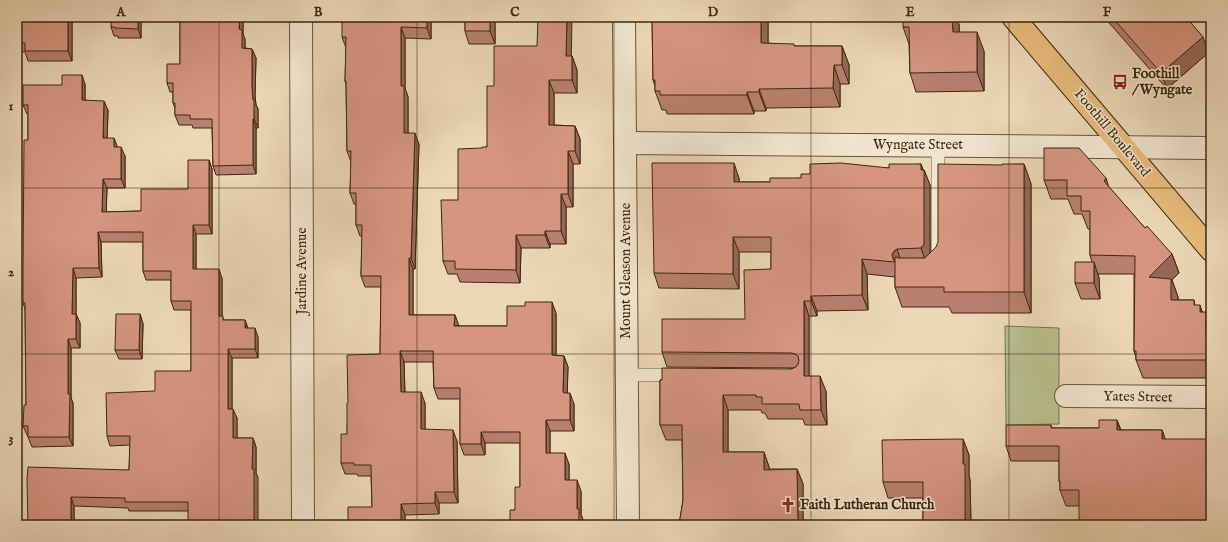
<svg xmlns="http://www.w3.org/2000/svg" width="1228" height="542" viewBox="0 0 1228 542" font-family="'IM FELL English',serif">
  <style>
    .green { fill: #b8be8e; stroke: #7c724e }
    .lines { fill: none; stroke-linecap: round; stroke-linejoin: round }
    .service-casing { stroke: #6b5338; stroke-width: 14 }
    .minor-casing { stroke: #6b5338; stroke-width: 24 }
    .tertiary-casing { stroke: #6b5338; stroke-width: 24 }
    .primary-casing { stroke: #40270e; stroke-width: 24 }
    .service { stroke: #f2e5d0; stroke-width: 13 }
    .minor { stroke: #f2e5d0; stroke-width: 22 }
    .tertiary { stroke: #f2e5d0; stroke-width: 22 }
    .primary { stroke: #e6bc7c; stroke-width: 22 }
    .wall { fill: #b7806f; stroke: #40270e }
    .shaded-wall { fill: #95685a; stroke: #40270e }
    .building { fill: #d59581; stroke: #40270e }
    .grid { fill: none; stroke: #40270e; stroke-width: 1; stroke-opacity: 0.55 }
    .labels { text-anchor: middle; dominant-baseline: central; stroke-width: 3; stroke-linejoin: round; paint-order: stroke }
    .poi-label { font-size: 14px; font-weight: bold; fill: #40270e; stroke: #f2e5d0; text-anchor: start }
    .street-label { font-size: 14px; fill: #40270e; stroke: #f2e5d0 }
    .neatline { fill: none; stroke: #40270e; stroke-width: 1.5 }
    .grid-label { font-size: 13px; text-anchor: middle; font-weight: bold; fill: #40270e }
  </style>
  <rect width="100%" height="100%" fill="#ebd7b7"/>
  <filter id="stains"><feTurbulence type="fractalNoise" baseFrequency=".005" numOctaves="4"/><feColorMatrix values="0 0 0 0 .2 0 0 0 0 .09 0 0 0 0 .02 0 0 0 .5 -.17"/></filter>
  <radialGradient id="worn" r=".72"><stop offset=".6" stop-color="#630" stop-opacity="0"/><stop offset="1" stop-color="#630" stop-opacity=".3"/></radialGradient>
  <path class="green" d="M1005 326 1059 328V424L1006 425Z"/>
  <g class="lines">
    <defs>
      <path id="service" d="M938 145V258
        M627 375H679"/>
      <path id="minor" d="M301 17 303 525
        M625 143 1211 148
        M1066 396 1211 397"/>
      <path id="tertiary" d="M624 17 628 525"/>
      <path id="primary" d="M1013 17 1211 250"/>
    </defs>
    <use href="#service" class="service-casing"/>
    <use href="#minor" class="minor-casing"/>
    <use href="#tertiary" class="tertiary-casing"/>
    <use href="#primary" class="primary-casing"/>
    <use href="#service" class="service"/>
    <use href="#minor" class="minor"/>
    <use href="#tertiary" class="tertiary"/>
    <use href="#primary" class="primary"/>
  </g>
  <path class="wall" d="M72 17V61H28L25 52H20L17 43 21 24Z
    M180 17H243V34L245 39V48L252 49 256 58 255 96 256 105 258 109V128H256V174L216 175 213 166 212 128H193L192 125H179L175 115V108L173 103V92H170L167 83 180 64Z
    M431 17V39L405 38V88L408 97V133L419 144 415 269H413V315H455L458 326H507L556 313V356H564L568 367 567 393 574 404V431H550V453L569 464V480L581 491V514L583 520V525H510L515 510 520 487V443H485V455H464L460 444V399H438L434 388 433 362H404L405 392 425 403V429L457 441 458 503H439V514L405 515V525H345L348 524 372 507 371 476H358L357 474H345L341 463 347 434 348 403 380 354 381 287H365L361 276 362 236H360L356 225V204H354L350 193 351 162 347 151 346 84 345 81 346 48 342 37Z
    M462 17H495V44H469L465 31V18H462Z
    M652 17H768V43L795 46H842L849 65V84H840V107L766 108V111H754V114H667L666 110H662L655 91V86L653 80Z
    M1104 17H1191L1188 20 1203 37 1208 53 1167 89Z
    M141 18V38H118V36H114L111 27Z
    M959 24V32L984 51V91L916 92 910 73 909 44 903 27Z
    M537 46 572 56 577 70V93H554V125L575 126 580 139V164H573V207H566V244H550V248H521L520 283 460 282 457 274H448L443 261 458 200 482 148 487 147 494 86Z
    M85 84V100L108 110 107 138 117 147 125 156V188H107L106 212 141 211 188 189 209 160 212 169V234H196V269L222 278V316L224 320H245L248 328 258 337V358H232V409L237 418V438H253L256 447V473L258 478 188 511H129L128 508 74 506V525L27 479 129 470 130 445 110 446 107 436 155 391 191 371V310H174L171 301V280H146L143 271V242H101L102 277 76 278V314L80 323V348H71V398L73 403V446L32 447 28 437V435H27L23 426 26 405 25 309 23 303 28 140V114H27L23 105 62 85Z
    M921 164 923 170H924L930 185V253L936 247 1002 165 1024 164 1031 184V313H952L949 307H902L895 287V277L867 274 868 310 817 311V316H809V376L826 391 827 425H805L803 419H768L765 413H762L761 410H728V452H764L769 467V469H797L803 484V525H679L683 500 682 440H666L660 425V380L791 369 794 368 667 367 662 352 745 319 771 269V252H739V289L659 288 654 273 739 178V182H770L801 178 810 174 889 168Z
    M1106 178 1108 186 1145 228 1172 254 1179 273 1172 280 1178 297V300H1194L1195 305 1203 312 1211 324V378H1143L1136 360V357L1134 351V274H1098L1099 278 1100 299H1081L1075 283 1092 262 1090 255V229H1088L1082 214H1074L1068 199H1051L1044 180Z
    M140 314 143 324 142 359H119L115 350Z
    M1117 420 1121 430H1162L1165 439 1079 506H1066L1060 490V484L1059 481V461H1011L1006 446 1051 425 1052 428H1099Z
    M963 439 969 455V475L970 480 971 523H1020L1021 525H923V498H888L883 482Z"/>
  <path class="shaded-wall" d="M68 17H72V61L68 51Z
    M138 17H141V38L138 29Z
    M240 17H243V34L245 39V57L242 48 239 29Z
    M427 17H431V39L427 28Z
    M490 17H495V44L490 31Z
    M567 17H572L571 70 566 56Z
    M761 17H768V62L761 43Z
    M952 17H956L959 24 960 51 953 32Z
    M1181 17H1191L1183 24Z
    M401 27 405 38V88L408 97V144L404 133 401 86Z
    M977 32 984 51V91L977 72Z
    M1203 37 1208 53 1167 89 1161 73Z
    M842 46 849 65V84L842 65Z
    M252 49 256 58 255 96 256 105 258 109V128L254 119 253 100 252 87Z
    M572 56 577 70V93L572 80Z
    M834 65 840 84V107L833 88Z
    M82 75 85 84V110L82 100Z
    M549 80 554 93V138L549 125Z
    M759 89 766 108V111L759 92Z
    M747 92 754 111V114L747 95Z
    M104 101 108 110 107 148 103 138Z
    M253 119 256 128V174L253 165Z
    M575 126 580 139V164L575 151Z
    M415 133 419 144 415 269 411 258Z
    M114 138 118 148 114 147Z
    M121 147 125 156V188L121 179Z
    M568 151 573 164V207L568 194Z
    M209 160 212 169V234L209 225Z
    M734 163 739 178V198L734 182Z
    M921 164 924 173V170L930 185V259L926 263 921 248Z
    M1024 164 1031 184V313L1024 292Z
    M1106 178 1112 197 1104 181Z
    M103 179 107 188 106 221 102 212Z
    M561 194 566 207V244L561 231Z
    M193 225 196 234V278L193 269Z
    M545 231 550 244V248L545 235Z
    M98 232 101 242 102 277 99 268Z
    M516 235 521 248 520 283 516 270Z
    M733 237 739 252V289L733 274Z
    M897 249 902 264 899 267 893 259 892 255 894 251Z
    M1172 254 1179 273 1172 280 1178 297V319L1149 277Z
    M409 258 413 269V326L409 315Z
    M862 259 867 274 868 310 862 295Z
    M1094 262 1099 278 1100 299 1094 283Z
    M73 268 76 278V323L72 314Z
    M219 269 222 278V325L219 316Z
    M811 296 817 311V316L811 301Z
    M804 301 809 316V391L804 376Z
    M552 302 556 313V366L552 355Z
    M1200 305 1206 323V312L1211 324V347L1206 334 1200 312Z
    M76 314 80 323V348L76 339Z
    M140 314 143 324 142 359 139 350Z
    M455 315 459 326H454Z
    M245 320 248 330 245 328Z
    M255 328 258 337V358L255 349Z
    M68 339 71 348V398L73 403V446L69 437 68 394Z
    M228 349 232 358V418L228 409Z
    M400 351 404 362 405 403 401 392Z
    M564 356 568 367 567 403 563 392Z
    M820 376 826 391 827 425 821 410Z
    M421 392 425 403V440L421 429Z
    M570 393 574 404V431L570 420Z
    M723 395 728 410V467L723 452Z
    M233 409 237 418V447L233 438Z
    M546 420 550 431V464L546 453Z
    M1117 420 1122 435 1117 430Z
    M453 430 457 441 458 503 454 492Z
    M1162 430 1168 446 1162 439Z
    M481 432 485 443V455L481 444Z
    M253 438 256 447V473L258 478V525H254L252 469Z
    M963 439 969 455V475L970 480 971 525H967L965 521 963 464Z
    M764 452 769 467V485L764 470Z
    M565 453 569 464V491L565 480Z
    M797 469 803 484V525H798Z
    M577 480 581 491V514L583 520V525H579L577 509Z
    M435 492 439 503V514L435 503Z
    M71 497 74 506V525H71Z
    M401 504 405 515V525H401Z"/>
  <path class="building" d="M21 17H68V51H25V43H17V24H21Z
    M111 17H138V29L115 28V27H111Z
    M180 17H240L239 29 242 30V48L252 49V87L253 100H254V119H253V165L213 166 212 119H190V115H175V103H173V83H167V64H180Z
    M342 17H427V28L401 27V86H404V133H415L411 258H409V315H455L454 326H507V306H525V302H552V355L564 356 563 392 564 393H570V420H546V453H565V480H577V509H579V525H510V510H515V487H520V432H481V444H460V388H434L433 351H400L401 392H421V429L453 430 454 492H435V503L401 504V525H345V524H348V507H372L371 465H354V463H341V434H347V403H348L347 355 380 354 381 276H361L362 225H356V193H350L351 151H347L346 81H345L346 37H342Z
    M465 17H490V31H465Z
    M538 17H567L566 56H572V80H549V125L575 126V151H568V194H561V231H545V235H516V270L455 269V261H443L441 200H458V149L482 148V147H487V86H494V46H537Z
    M652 17H761V43L794 44V46H842V65H834L833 88 759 89V92H747V95H660V91H655V80H653Z
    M903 17H952L953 32H977V72L910 73 909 27H903Z
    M1112 17H1186L1203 37 1161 73Z
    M62 75H82V100L104 101 103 138H114V147H121V179H103L102 212 141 211V189H188V160H209V225H193V269H219V316H223V320H245V328H255V349H228V409H233V438H253L252 469H254V525H188V502H125V498L71 497V525H28L27 479 28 467 129 470 130 436H107L106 393 155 391V371H191V301H171V271H143V232H98L99 268H73L72 314H76V339H68V394H70L69 437H28V426H23L24 405H26L25 303H23V270L24 140H28V105H23V85H62Z
    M1044 148H1079L1106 178 1104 181 1145 228 1147 226 1172 254 1149 277 1171 279V300H1194V305H1200V312H1206V334H1211V360H1136V351H1134L1135 256 1090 255V211H1081V196H1067V180H1044Z
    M652 163H734V182H770V178H801V174H810V164L841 163 889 168V164H921V170H924V244L921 248 897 249 894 251 892 255 893 259 895 262 862 259V295L811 296V301H804V376H820L821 410H800L799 404H762V397H756V395H723V452H764V470L797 469 798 525H679L683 500 682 425H660V380H662V368L791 369 796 367 798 364 799 361 798 356 795 354 791 353 662 352V319H745L744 270 771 269V237H733V274L654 273Z
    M938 164 1002 165V164H1024V292H944V287H895V257L898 258H925L936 247 938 242Z
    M1075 262H1094V283H1075Z
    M116 314H140L139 350H115Z
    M1099 420H1117V430H1162V439H1211V525H1079V490H1060V481H1059V446H1006V425H1051V428H1099Z
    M963 439V464H965V521H967V523H1020V525H923V482H883L882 440Z"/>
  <path class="grid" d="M219 17V525M417 17V525M614 17V525M811 17V525M1009 17V525M17 188H1211M17 354H1211"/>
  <defs>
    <symbol id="bus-bare" viewBox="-9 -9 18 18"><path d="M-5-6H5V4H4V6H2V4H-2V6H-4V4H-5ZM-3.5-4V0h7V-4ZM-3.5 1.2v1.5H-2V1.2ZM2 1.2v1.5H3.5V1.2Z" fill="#8f2418" stroke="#f2e5d0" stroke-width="2.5" paint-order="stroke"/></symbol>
    <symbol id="church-bare" viewBox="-9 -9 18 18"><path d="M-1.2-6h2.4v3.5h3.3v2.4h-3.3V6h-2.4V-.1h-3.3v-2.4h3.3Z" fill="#8f2418" stroke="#f2e5d0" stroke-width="2.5" paint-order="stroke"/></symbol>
  </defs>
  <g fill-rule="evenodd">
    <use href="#bus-bare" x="1109" y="71" width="22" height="22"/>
    <use href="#church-bare" x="777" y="494" width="22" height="22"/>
  </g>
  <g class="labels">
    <g class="poi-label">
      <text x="1132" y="74">Foothill<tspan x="1132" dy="16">/ Wyngate</tspan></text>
      <text x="800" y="505">Faith Lutheran Church</text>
    </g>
    <g class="street-label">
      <text transform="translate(1112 133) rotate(50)">Foothill Boulevard</text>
      <text x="918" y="145">Wyngate Street</text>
      <text transform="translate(302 271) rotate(-90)">Jardine Avenue</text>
      <text transform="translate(626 271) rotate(-90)">Mount Gleason Avenue</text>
      <text transform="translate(1138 397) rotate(1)">Yates Street</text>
    </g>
  </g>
  <rect width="1228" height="542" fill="none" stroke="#ebd7b7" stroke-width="44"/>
  <rect x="22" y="22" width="1184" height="498" class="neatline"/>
  <g class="grid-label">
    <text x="121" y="16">A</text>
    <text x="318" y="16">B</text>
    <text x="515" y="16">C</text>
    <text x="713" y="16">D</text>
    <text x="910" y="16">E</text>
    <text x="1107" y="16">F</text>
    <text x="11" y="110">1</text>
    <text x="11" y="276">2</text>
    <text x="11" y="442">3</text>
  </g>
  <rect width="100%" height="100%" filter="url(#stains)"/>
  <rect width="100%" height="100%" fill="url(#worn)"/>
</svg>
